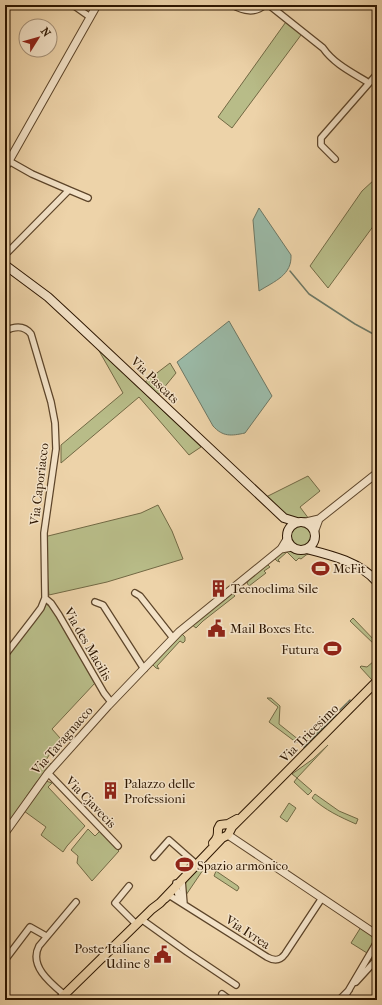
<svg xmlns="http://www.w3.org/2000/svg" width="382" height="1005" viewBox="0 0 382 1005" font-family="'IM FELL French Canon',serif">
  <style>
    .green { fill: #b8bc88; stroke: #726944 }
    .water { fill: #9ab8a5; stroke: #6e7763 }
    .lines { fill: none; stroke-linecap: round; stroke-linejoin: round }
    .stream { stroke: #6e7763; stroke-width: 1.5 }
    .minor-casing { stroke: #5d452a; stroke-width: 8 }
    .tertiary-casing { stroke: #5d452a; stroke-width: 9 }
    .secondary-casing { stroke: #2d1600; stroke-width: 10 }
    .primary-casing { stroke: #2d1600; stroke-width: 10 }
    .minor { stroke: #f3e2c7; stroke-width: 5.5 }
    .tertiary { stroke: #f3e2c7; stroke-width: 7 }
    .secondary { stroke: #f3e2c7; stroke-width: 8 }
    .primary { stroke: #edd3a9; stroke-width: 8 }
    .labels { text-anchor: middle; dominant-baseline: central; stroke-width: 3; stroke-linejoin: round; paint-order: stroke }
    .street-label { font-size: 13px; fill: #2d1600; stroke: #f3e2c7 }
    .poi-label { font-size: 13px; fill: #2d1600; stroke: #f3e2c7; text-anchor: start }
  </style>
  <rect width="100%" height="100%" fill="#edd3a9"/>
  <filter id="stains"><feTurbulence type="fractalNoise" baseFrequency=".005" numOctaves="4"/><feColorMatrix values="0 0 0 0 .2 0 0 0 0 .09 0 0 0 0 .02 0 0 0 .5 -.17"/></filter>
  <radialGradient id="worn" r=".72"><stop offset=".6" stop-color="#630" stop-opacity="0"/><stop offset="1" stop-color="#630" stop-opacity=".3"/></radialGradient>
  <path class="green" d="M288 19 304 31 232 128 218 117Z
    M375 179 377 181V221L328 288 310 266 362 191Z
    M98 349 201 447 189 455 139 397 61 463V445L123 393Z
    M170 363 176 373 158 395 145 382Z
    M308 476 320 491 300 507 309 519H295L285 515 266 497Z
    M158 505 172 531 183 559 107 582 49 595 44 537 141 513Z
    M290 536a11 11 0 1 1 22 0a11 11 0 1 1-22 0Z
    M293 549 311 553 306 555 301 559 299 558 296 561 287 552 278 560 280 562 277 561 274 558 283 551Z
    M267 564 270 567 264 571 266 573 249 586 247 583 248 581 247 580Z
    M231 592 235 596 203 621 196 628 191 624Z
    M46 604 52 608 61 623 95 683 52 729 60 738 46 760 51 764 35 784 8 824 5 822V659L44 609Z
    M353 618 377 643V647L350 621Z
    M181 633 185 637V641L183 643 180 641 157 666 159 669 156 668 152 664Z
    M374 661H377V674L372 680 360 667 361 666 367 667Z
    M267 698H271L280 706 279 724 299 740 297 743 269 722 278 707Z
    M334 713 336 715 304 748 305 737 309 733 312 735Z
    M328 745 297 778 312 791 308 795 294 782 297 778 292 774 313 759Z
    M46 781 52 783 48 787 85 826 67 846 63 852 41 835 46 827 24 811Z
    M315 794 339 811 358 819 356 824C340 817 325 810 312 798Z
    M289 803 296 808 287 822 280 817Z
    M88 829 95 836 100 831 119 851 92 881 77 863 78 856 71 850Z
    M204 864 205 865V867L186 895 185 887V883Z
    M216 871 238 886 239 888 237 891 214 876Z
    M361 927C375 937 376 938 367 953L351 943Z"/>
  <path class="water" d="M259 208 291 255C292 275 275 281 259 291L253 220Z
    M229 321 272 396 245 433C231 436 223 437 213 426L177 362Z"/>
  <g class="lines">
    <path class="stream" d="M290 271 309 294 355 324 377 336
      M348 702 350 700
      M340 710 347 703
      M304 747 336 715"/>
    <defs>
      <path id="minor" d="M73 5 90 17
        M232 5C244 11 254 14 265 5
        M269 5 323 48C334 64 353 73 369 83
        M335 159 321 145V138L377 74
        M69 190 88 198
        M8 252 69 190 32 174 9 161
        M5 331C15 326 24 325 31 334L51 402 55 423 56 449 44 533 45 598 41 608 32 620 5 655
        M135 593 140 596 173 638
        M45 598 51 603 59 615 104 693 111 702
        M95 602 103 605 144 669
        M48 773 118 846
        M154 857 169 840 194 862 190 867
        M182 880 184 904
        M176 883 179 901
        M129 886 115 903 136 924
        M166 899 169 896 172 897 267 957C274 961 280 961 285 954L322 898
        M141 919 187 952 236 985
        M5 960 30 927 46 936
        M356 982 377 959
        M347 993 377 942
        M222 994 230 1000
        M67 997C53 985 28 967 39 946L76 902
        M339 1000 349 990"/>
      <path id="tertiary" d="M5 168 97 5
        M306 522 319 519 377 473
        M315 530 319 519
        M281 549 292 547
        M5 833 48 773 108 706 179 632 281 549 287 539
        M228 835 377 935"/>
      <path id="secondary" d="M5 265 48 297 76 323 284 518 297 522
        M287 536a14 14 0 1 1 28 0a14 14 0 1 1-28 0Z
        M307 549C331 555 360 562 377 582"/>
      <path id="primary" d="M213 843C218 838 218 835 218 829L220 825 228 824 237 819
        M59 1000 152 909 160 903 222 838 228 835 232 827 257 802 377 681"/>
    </defs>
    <use href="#minor" class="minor-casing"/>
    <use href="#tertiary" class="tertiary-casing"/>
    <use href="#secondary" class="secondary-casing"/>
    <use href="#primary" class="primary-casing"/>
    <use href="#minor" class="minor"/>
    <use href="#tertiary" class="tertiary"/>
    <use href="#secondary" class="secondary"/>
    <use href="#primary" class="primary"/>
  </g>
  <defs>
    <symbol id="stadium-bare" viewBox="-9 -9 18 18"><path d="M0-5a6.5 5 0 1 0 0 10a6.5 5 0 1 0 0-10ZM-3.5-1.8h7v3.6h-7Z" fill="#8f2418" stroke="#f3e2c7" stroke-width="2.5" paint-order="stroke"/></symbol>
    <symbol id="building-bare" viewBox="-9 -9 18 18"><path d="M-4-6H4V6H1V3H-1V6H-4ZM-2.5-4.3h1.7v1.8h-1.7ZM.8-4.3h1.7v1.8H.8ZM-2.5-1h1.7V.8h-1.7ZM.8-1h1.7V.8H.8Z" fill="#8f2418" stroke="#f3e2c7" stroke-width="2.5" paint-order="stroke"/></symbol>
    <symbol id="civic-bare" viewBox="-9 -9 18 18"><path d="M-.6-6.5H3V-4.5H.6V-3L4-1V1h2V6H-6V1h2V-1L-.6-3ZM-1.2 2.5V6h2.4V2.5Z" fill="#8f2418" stroke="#f3e2c7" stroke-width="2.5" paint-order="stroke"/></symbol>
  </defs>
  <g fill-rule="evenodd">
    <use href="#stadium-bare" x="308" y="556" width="25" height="25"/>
    <use href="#building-bare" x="206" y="576" width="25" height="25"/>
    <use href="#civic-bare" x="204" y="616" width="25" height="25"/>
    <use href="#stadium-bare" x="320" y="636" width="25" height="25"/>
    <use href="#building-bare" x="98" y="778" width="25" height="25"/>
    <use href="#stadium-bare" x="172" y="852" width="25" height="25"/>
    <use href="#civic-bare" x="150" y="942" width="25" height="25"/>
  </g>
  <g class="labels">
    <g class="street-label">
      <text transform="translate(155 380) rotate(44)">Via Pascats</text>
      <text transform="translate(39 484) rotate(-83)">Via Caporiacco</text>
      <text transform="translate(88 644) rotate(60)">Via des Macilis</text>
      <text transform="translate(309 733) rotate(-45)">Via Tricesimo</text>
      <text transform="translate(62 740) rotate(-49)">Via Tavagnacco</text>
      <text transform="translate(91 802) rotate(46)">Via Cjavecis</text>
      <text transform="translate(248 932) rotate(33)">Via Ivrea</text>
    </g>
    <g class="poi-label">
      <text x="333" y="568">McFit</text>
      <text x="231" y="588">Tecnoclima Sile</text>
      <text x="230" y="628">Mail Boxes Etc.</text>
      <text x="319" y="649" text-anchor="end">Futura</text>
      <text x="124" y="783">Palazzo delle<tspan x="124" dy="15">Professioni</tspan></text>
      <text x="197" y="865">Spazio armonico</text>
      <text x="150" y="948" text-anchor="end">Poste Italiane<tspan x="150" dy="15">Udine 8</tspan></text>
    </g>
  </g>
  <rect width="382" height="1005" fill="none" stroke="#edd3a9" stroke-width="20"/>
  <rect x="6" y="6" width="370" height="993" fill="none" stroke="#2d1600" stroke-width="2"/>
  <rect x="10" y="10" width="362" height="985" fill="none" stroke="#2d1600"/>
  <g transform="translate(38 38) rotate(53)"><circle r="19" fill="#f3e2c7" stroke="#a49077"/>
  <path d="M0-3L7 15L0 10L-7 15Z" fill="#8f2418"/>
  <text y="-6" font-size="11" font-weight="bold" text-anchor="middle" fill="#2d1600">N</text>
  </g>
  <rect width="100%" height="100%" filter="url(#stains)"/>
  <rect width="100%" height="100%" fill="url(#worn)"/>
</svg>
